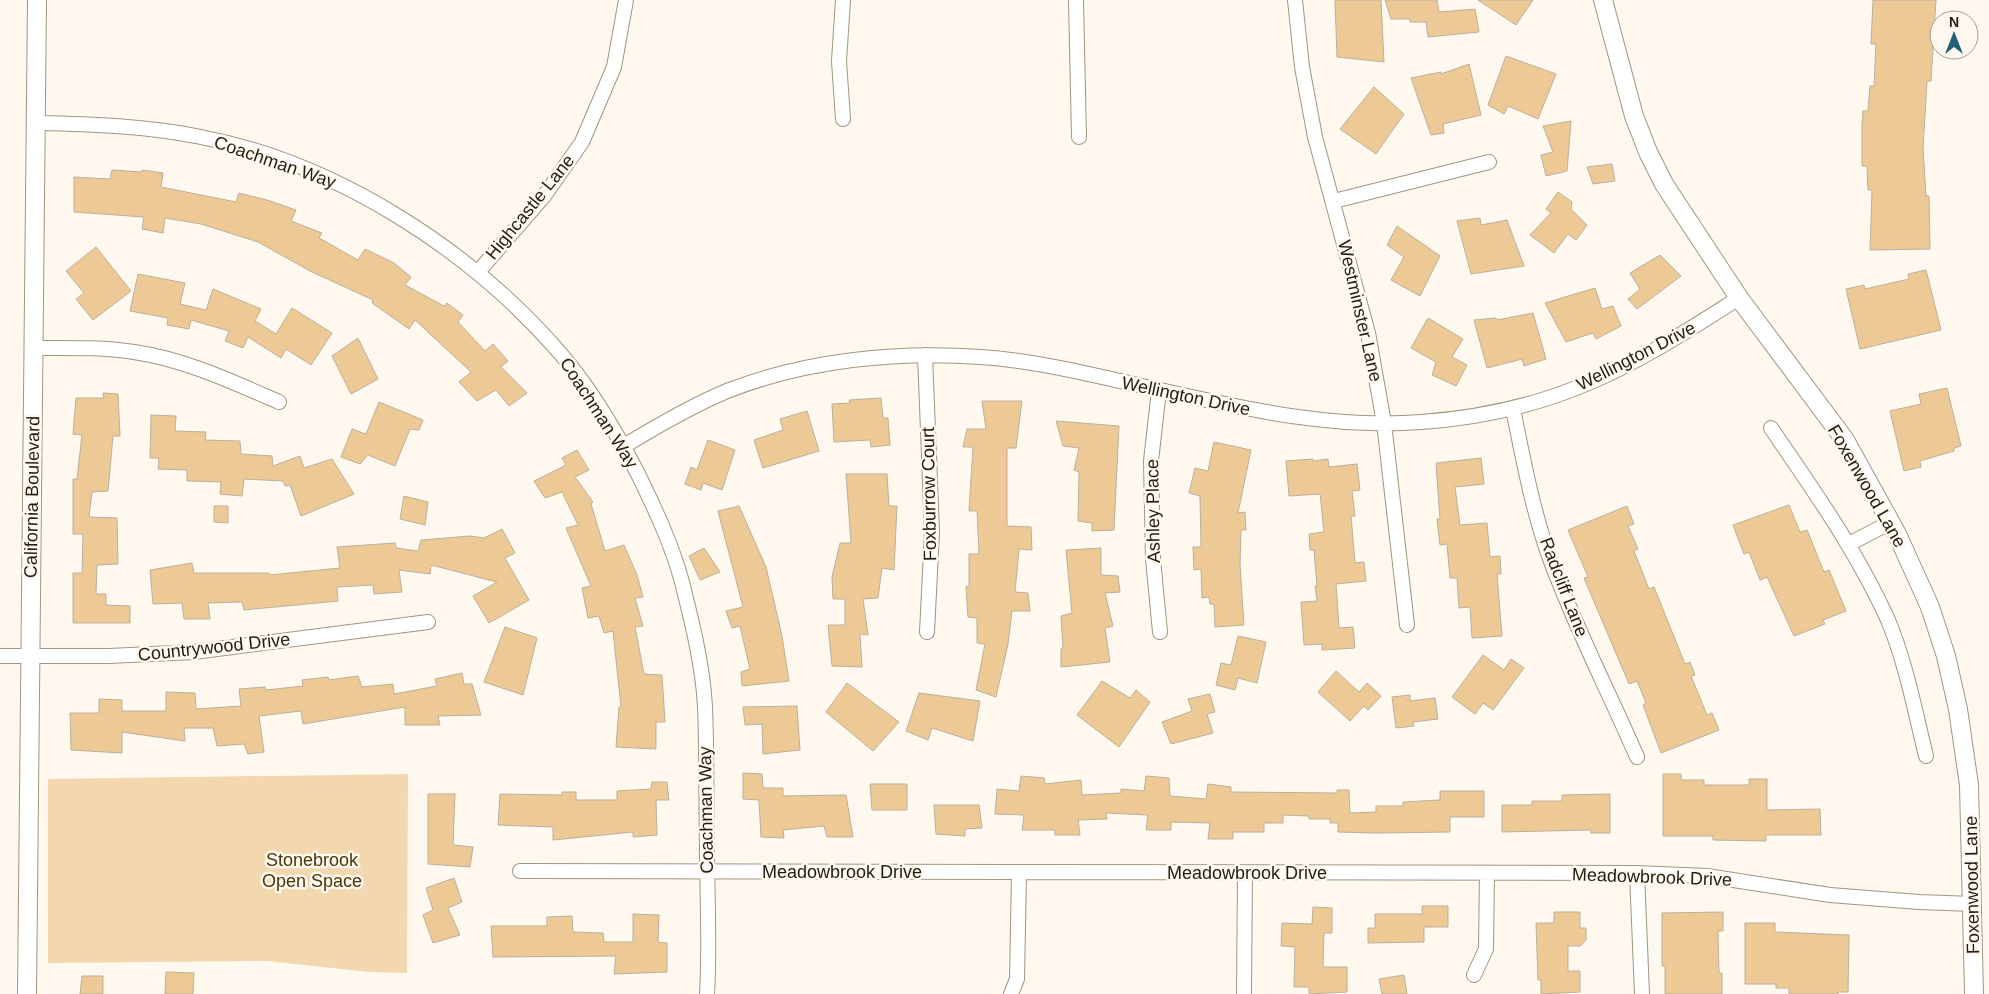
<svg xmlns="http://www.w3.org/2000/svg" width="1989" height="994" viewBox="0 0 1989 994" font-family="Arial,sans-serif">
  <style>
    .green { fill: #f2d7af }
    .building { fill: #edca95; stroke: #beaf9a }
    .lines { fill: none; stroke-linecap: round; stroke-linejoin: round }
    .minor-casing { stroke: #a39580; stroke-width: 16 }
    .tertiary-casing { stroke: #a39580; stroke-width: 20 }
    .minor { stroke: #fff; stroke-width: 14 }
    .tertiary { stroke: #fff; stroke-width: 18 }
    .labels { text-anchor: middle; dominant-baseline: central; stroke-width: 5; stroke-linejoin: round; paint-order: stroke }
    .street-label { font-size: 18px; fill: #211c14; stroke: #fef8ef }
    .park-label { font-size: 18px; fill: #4d350a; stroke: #fef8ef }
  </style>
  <rect width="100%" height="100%" fill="#fef8ef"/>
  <path class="green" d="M408 774 407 973 369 972 267 961 48 963V779Z"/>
  <path class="building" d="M1335 0H1381L1384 62 1337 57Z
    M1385 0H1437L1439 12 1475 9 1479 32 1428 37 1426 22H1410V19H1391Z
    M1478 0H1533L1516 25Z
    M1873 0H1936L1931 81H1927L1923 147 1926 196H1929L1930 249 1870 250 1872 190H1868L1867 166H1862V126L1863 111H1868L1870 86H1874L1876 44H1871Z
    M1506 56 1556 74 1538 119 1508 106 1504 114 1488 105Z
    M1469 64 1481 115 1443 124 1444 133 1431 135 1411 78 1441 72V74Z
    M1374 87 1404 114 1376 154 1340 129Z
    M1571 121 1567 171 1546 176 1541 155 1553 152 1543 126Z
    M1612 164 1615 181 1593 184 1587 167Z
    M112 170 142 172V170L163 173 161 187 236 202 239 193 267 200 296 210 291 221 322 233 319 238 358 260 365 249 394 263 411 277 405 285 444 306 447 303 463 315 458 322 485 351 493 344 508 361 501 367 527 393 509 406 496 390 477 401 459 382 471 372 415 320 409 329 372 303 373 300 310 271 258 242 201 224 165 218 163 233 142 229 144 217 74 212V177L110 179Z
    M1558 192 1572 202 1571 209 1587 225 1576 240 1568 234 1554 253 1530 235 1551 213 1546 209Z
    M1480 218 1481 225 1507 220 1524 266 1471 274 1457 221Z
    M1397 226 1440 256 1420 296 1391 280 1404 257 1387 245Z
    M96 247 131 291 93 320 76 299 84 293 66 271Z
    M1660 255 1681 276 1637 309 1628 299 1640 289 1630 273Z
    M1926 270 1941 330 1860 349 1846 289 1864 285 1865 289 1909 279 1908 274Z
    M138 274 185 283 180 304 206 310 213 289 261 309 255 321 276 334 292 308 332 333 311 365 286 349 281 358 248 337 243 348 225 341 229 331 191 320 189 329 167 325 168 318 130 311Z
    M1595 288 1602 309 1613 306 1621 326 1596 339 1593 333 1566 342 1545 303Z
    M1533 313 1546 359 1524 366 1522 359 1487 368 1474 320 1496 318 1497 320Z
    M1428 318 1463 339 1452 357 1467 365 1456 386 1432 375 1436 362 1411 348Z
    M358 338 378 379 351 394 332 356Z
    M1947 388 1961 446 1954 448V451L1920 461 1921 467 1904 471 1890 411 1921 404 1919 394Z
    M103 393 118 394 120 436H113L108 491 92 492 89 517 117 518 118 564 97 565 96 594H106V605L130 606V623H73V573H82L83 534H73V479H77L82 435 73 434 76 398H104Z
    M881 398 883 418H888L890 445 871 447 870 440 834 442 832 404 850 403 849 400Z
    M982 401H1022L1016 448H1007V526L1031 527 1032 550 1019 549 1015 592 1028 593 1030 611H1012L1008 644 996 697 976 690 985 644 977 643V618L968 617 966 586 969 587V554H979L977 511H969L973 447H963L967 429H986Z
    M379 402 423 420 419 430 410 429 395 466 368 455 360 464 341 457 352 429 366 434Z
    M807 411 819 451 763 468 754 440 783 430 780 419Z
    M151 415 176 416 175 431 206 432 205 440 240 441 241 454 272 456 273 466 300 456 304 468 332 459 354 494 301 516 290 485 285 486 283 481 244 479 242 496 220 494 221 482 187 481V470L158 469 159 458H150Z
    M1056 421 1119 426 1114 530 1092 531V523L1078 521 1079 472 1074 470 1079 448 1063 446Z
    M708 440 735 450 722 490 703 483 701 490 685 484 691 467 697 470Z
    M1214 442 1251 450 1238 513 1245 512 1246 530H1241L1240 564 1244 625 1215 627 1214 604H1210L1209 597 1202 598 1201 569 1194 570 1193 547H1201L1200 496 1189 493 1195 468 1208 471Z
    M577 450 589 470 575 477 593 502 591 504 605 551 624 545 637 575 643 597 635 598 643 626 635 627 644 674 662 675 665 722H656V749L616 747 619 707H621L613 631 604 633 599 616 588 618 582 588 591 586 566 528 578 525 562 492 545 498 534 481 566 465 562 458Z
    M1481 458 1484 484 1455 487 1460 525 1487 523 1490 557 1500 556 1501 574H1497L1502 636 1472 638 1470 607 1459 608 1457 578H1450L1447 544 1440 545 1437 519H1440L1436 463Z
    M1313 459V461L1328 459 1329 467 1357 464 1360 490 1352 491 1355 516H1351L1355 563 1364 562 1366 581 1336 584 1339 628 1353 627 1355 648 1322 650V644L1304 645 1301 602 1317 601 1315 586H1317L1314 550H1310L1309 534 1324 532 1320 494 1289 496 1286 461Z
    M846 474H887L889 506H897L894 570 882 568 878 598 863 599 868 635 860 634 862 667 832 666 828 625H845V599H833L832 577 840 543H851Z
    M404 496 428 502 425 525 400 519Z
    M1789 505 1800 532 1807 530 1824 572 1829 570 1846 611 1823 620 1825 624 1794 636 1767 577 1760 580 1749 552 1744 554 1733 525Z
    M214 506H228V523L214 522Z
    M739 506 766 567 782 636 789 681 742 686 741 672 750 669 740 626 732 628 726 611 743 607 718 511Z
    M1627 506 1634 524 1628 526 1638 549 1634 551 1649 589 1654 587 1685 664 1690 662 1695 675 1691 676 1707 715 1712 713 1719 730 1661 753 1643 705 1646 703 1637 681 1629 684 1584 578 1588 577 1568 530Z
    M502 529 515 553 505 558 529 600 489 623 473 596 497 582 431 565 430 574 399 570 402 592 374 594 373 585 337 587 338 601 244 610 242 602 208 603 210 619H184L182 603 153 604 150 570 192 563 194 573H269L270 575 340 568 337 547 395 543 396 548 418 551 421 540 470 536 484 538Z
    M704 548 720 572 700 580 689 556Z
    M1101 548V575L1118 576 1120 592 1105 593 1113 626 1105 628 1110 662 1061 667V649L1063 648 1061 616 1072 613 1066 550Z
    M505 627 537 638 523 695 484 682Z
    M1238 636 1266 642 1257 683 1238 678 1235 690 1216 685 1221 663 1231 665Z
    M1483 655 1504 670 1511 659 1524 668 1493 710 1483 703 1475 714 1452 697Z
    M1336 671 1359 692 1367 683 1381 696 1368 710 1364 706 1350 721 1318 692Z
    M462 673 464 684H472L481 715 438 716 440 725H405V707L303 724 301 711 259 716 264 752 248 754 244 744 217 746 213 728H184L185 741 122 732V753L71 750 70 713H99V699L122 700V711H166V692L195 693 196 709 241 706 239 689 265 687 266 690 303 686 302 680 328 677 329 680 358 676 362 687 393 684 394 694 437 686 435 679Z
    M1102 681 1130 698 1136 690 1150 702 1119 747 1077 715Z
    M847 683 899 722 873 751 826 712Z
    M919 693 980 701 973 741 932 728 928 740 906 731Z
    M1210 694 1215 712 1207 714 1213 733 1171 744 1162 722 1192 711 1188 699Z
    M1410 695V701L1435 698 1438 719 1413 722 1414 726 1396 728 1392 697Z
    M797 706 800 750 763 754 762 724 745 725 743 707Z
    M743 773 762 774 763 788H783V796L846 795 853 837H827L824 826 783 830 784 838 761 837 759 800 743 799Z
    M1663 774H1681V780H1704V785H1749V779H1767V810L1820 809 1821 835H1766V841L1713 840V836H1663Z
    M1021 776 1044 778 1045 784 1081 780 1082 795 1121 793V789L1144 791 1146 776 1169 778 1170 796 1206 799 1208 784 1231 787V792L1337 793V790H1349L1350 813 1376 812V806H1403V802L1440 800V791H1484V817H1450V832L1376 833 1338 832V823H1330V819H1309V816L1283 815V823H1264V832H1233V839H1208L1210 823 1171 822V830H1146L1148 815 1106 813 1107 819 1078 820 1080 835H1055V830H1022L1024 815 995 814 997 789 1019 791Z
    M652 782H667L669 800H656L657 835 633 837V832L553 840V827L498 825 500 794 562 795V792H576V800H617V791L651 789Z
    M870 784H907V810H872Z
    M428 794H455L453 845 473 847 470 867 428 864Z
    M1610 794V833H1591V830L1502 832V805H1532V801H1562V795Z
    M934 805H979L982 828 965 829V836L936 834Z
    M454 878 462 902 448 908 460 935 433 943 423 915 433 910 426 888Z
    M1422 906H1448V927H1424V942L1368 943V928H1375V914H1422Z
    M1313 907 1332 908V933H1324L1323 967H1347V992L1309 994V987H1294L1295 947 1281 946 1282 923 1312 924Z
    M1554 912H1580V928H1586V940L1580 946H1568V971H1580V992L1541 994V980H1538L1536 923H1554Z
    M1723 912V931H1718L1719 973H1722V994H1665V966H1662V913Z
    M633 914 659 915 658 942 667 943V972L614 974 616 956 493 957 491 926H547V917L572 916 573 932 603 933 604 942H633Z
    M1745 923H1775V932L1849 935 1848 992H1838V994H1789V988H1776V984H1745Z
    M166 972 194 973 193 994H165Z
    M1404 975 1407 994H1382L1379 979Z
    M82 976H103V994H80Z"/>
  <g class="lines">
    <defs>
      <path id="minor" d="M1076 0 1079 137
        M1295 0 1302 67 1315 137 1368 333 1384 423 1407 625
        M843 119 839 61 843 0
        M37 123C93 124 146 126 201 137 336 163 471 250 560 353 592 390 617 433 639 476 656 511 672 545 682 582 692 622 703 666 705 707 707 754 706 801 707 848 707 896 710 945 707 994
        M1334 201 1489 162
        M478 272 544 196 582 142 614 67 626 0
        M34 348C68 348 101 347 134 352 184 359 233 382 279 402
        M925 355 932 532 927 632
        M1159 390 1151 461 1153 559 1160 632
        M1513 409C1523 458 1532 508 1549 556 1574 625 1608 690 1637 757
        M1771 428C1813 490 1857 551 1888 620 1906 663 1915 711 1926 756
        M624 446C657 426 691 406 727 391 806 360 897 351 981 357 1041 361 1101 377 1160 390 1246 409 1332 429 1421 422 1477 418 1534 406 1586 384 1640 362 1690 329 1739 298
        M1849 544 1891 522
        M0 656H109L194 652 428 622
        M520 871 1637 873 1707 876 1830 895 1919 902 1973 904
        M1637 873 1642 994
        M1474 975 1486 949 1487 873
        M1244 993 1245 873
        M1011 994 1017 979 1019 872"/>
      <path id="tertiary" d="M1603 0 1634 116 1648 152 1664 184 1739 298 1845 440 1897 534 1930 607 1946 656 1958 709 1969 785 1974 994
        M27 994 37 0"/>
    </defs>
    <use href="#minor" class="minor-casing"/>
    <use href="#tertiary" class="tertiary-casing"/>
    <use href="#minor" class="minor"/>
    <use href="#tertiary" class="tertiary"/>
  </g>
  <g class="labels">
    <g class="street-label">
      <text transform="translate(275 162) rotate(19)">Coachman Way</text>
      <text transform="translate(530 207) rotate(-51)">Highcastle Lane</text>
      <text transform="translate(1360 311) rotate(77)">Westminster Lane</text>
      <text transform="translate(1636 356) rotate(-27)">Wellington Drive</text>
      <text transform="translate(1186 396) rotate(12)">Wellington Drive</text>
      <text transform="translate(599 413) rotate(57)">Coachman Way</text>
      <text transform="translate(1867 486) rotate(60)">Foxenwood Lane</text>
      <text transform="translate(929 494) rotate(-91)">Foxburrow Court</text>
      <text transform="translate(32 497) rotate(-89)">California Boulevard</text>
      <text transform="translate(1153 511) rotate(-91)">Ashley Place</text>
      <text transform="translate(1564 587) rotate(69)">Radcliff Lane</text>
      <text transform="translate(214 647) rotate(-6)">Countrywood Drive</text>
      <text transform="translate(706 810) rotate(-91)">Coachman Way</text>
      <text x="842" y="872">Meadowbrook Drive</text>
      <text x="1247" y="873">Meadowbrook Drive</text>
      <text transform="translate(1652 877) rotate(2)">Meadowbrook Drive</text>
      <text transform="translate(1972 885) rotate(-91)">Foxenwood Lane</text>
    </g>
    <g class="park-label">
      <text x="312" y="860">Stonebrook<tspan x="312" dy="21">Open Space</tspan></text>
    </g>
  </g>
  <g transform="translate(1954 35)"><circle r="24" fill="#fef8ef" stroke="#a6a097"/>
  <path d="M0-4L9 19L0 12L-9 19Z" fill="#216076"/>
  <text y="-8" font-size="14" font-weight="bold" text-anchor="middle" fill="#211c14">N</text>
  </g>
</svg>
